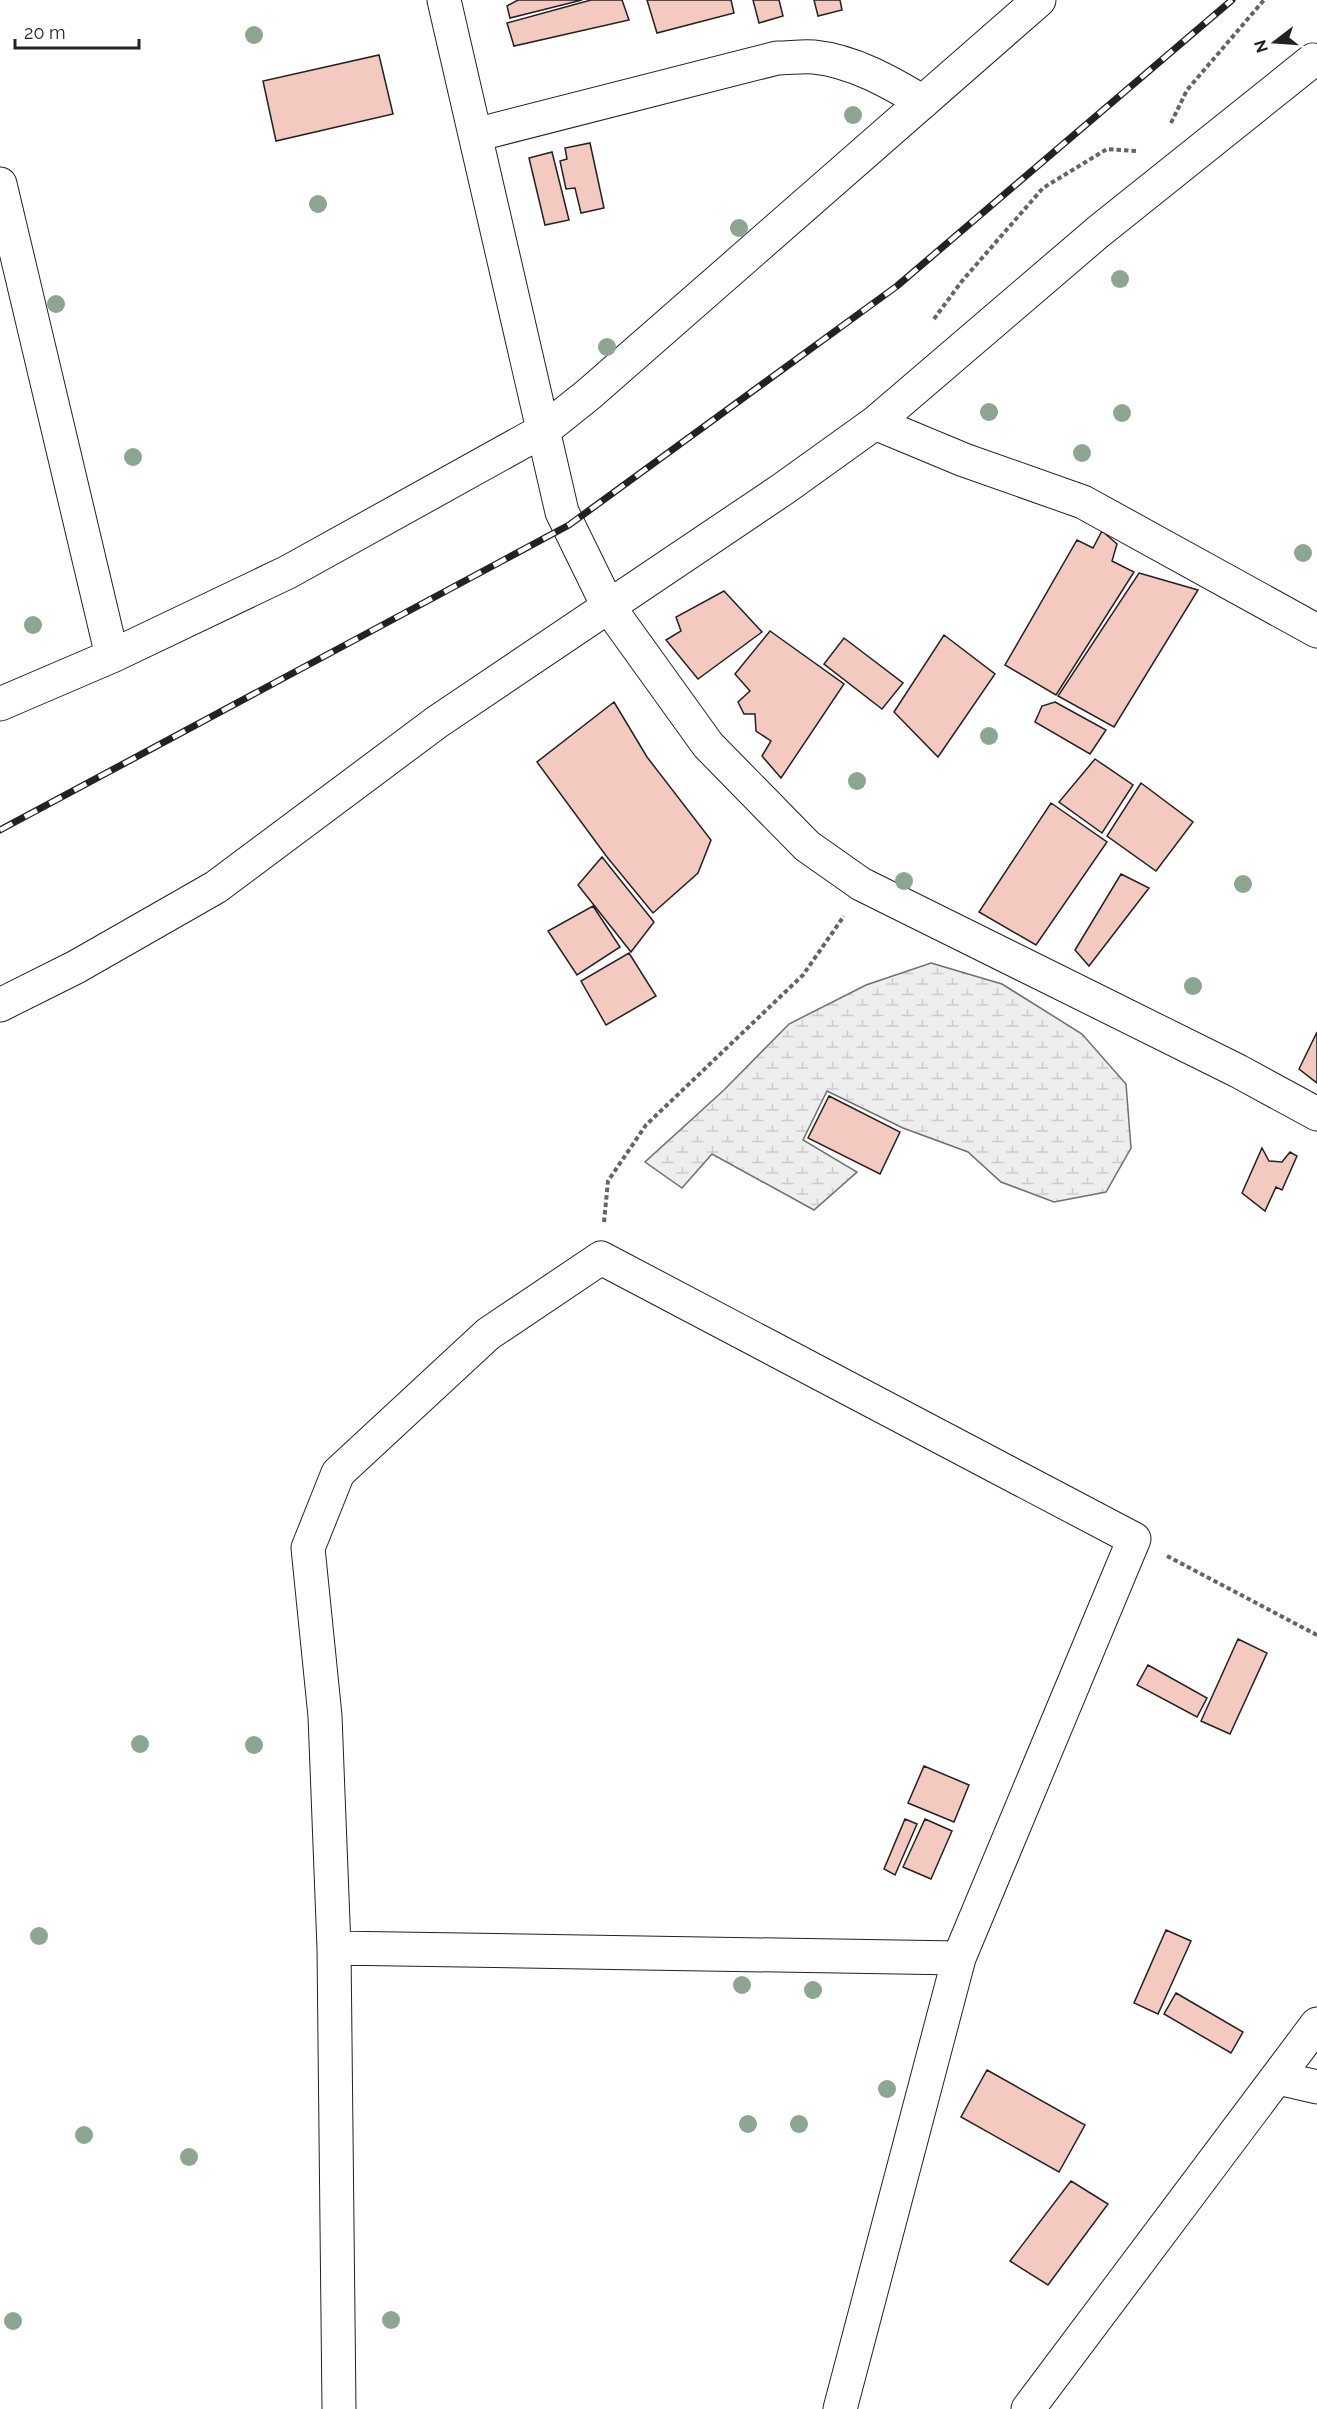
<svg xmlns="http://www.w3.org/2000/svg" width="1317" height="2409" viewBox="0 0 1317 2409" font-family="Raleway,sans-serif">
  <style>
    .wetland { fill: url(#wetland-marsh); stroke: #6f6f6f; stroke-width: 1.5 }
    .building { fill: #f3c9c0; stroke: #222; stroke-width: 1.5 }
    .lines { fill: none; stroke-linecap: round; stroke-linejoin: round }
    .street-casing { stroke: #222; stroke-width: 35 }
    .path { stroke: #646464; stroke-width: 4; stroke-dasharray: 4.5 3; stroke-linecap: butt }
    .street { stroke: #fff; stroke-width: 33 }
    .rail-casing { stroke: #222; stroke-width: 7 }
    .rail { stroke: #fff; stroke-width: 4.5; stroke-dasharray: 14; stroke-linecap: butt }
    .tree { fill: #8da692 }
  </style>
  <defs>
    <pattern id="wetland-marsh" width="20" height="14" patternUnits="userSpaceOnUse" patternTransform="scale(1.5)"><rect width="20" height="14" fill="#eee"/><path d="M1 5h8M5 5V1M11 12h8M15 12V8" fill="none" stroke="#ccc"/></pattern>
  </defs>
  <rect width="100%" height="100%" fill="#fff"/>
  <path class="wetland" d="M931 963 1002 984 1082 1034 1126 1084 1131 1148 1106 1192 1054 1202 1001 1182 968 1152 903 1128 827 1091 803 1140 857 1172 814 1210 712 1154 682 1188 645 1162 724 1090 789 1024 866 985Z"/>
  <path class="building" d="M518 0H582L510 18 507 6Z
    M591 0H622L629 20 514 46 507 23Z
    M647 0H731L734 13 657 33Z
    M753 0H779L783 16 759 23Z
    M814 0H840L842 10 818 16Z
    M379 55 393 114 276 141 263 81Z
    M590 143 604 208 581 213 575 188 566 189 560 161 567 159 565 148Z
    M552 152 569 220 545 225 529 158Z
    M1102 531 1117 544 1112 561 1134 572 1056 695 1005 665 1077 540 1093 548Z
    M1139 573 1198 590 1114 727 1058 696Z
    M724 591 762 632 698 679 666 640 681 631 676 617Z
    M770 631 844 684 781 778 762 756 771 741 756 731 755 714H744L738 702 750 691 735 674Z
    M944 635 995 674 938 757 894 712Z
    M844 638 903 683 882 709 824 664Z
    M614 702 647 757 711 840 698 873 653 913 607 857 537 762Z
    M1055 702 1106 730 1090 754 1035 722 1042 706Z
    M1095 759 1133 785 1102 833 1059 802Z
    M1141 783 1193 822 1156 871 1107 836Z
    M1051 803 1107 842 1036 945 979 912Z
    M602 857 654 922 631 952 578 885Z
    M1121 874 1149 888 1089 966 1075 950Z
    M593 906 620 947 577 975 548 931Z
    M629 953 656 996 606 1025 581 981Z
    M1317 1032V1083L1299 1069Z
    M829 1096 900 1132 880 1174 808 1138Z
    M1262 1148 1269 1161 1282 1162 1290 1152 1297 1156 1282 1190 1276 1187 1265 1211 1242 1193Z
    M1238 1639 1267 1653 1230 1734 1201 1721Z
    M1148 1665 1207 1698 1197 1717 1137 1685Z
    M924 1766 969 1785 954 1822 908 1803Z
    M905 1819 917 1824 895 1875 884 1869Z
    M925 1819 952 1831 931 1879 903 1867Z
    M1166 1930 1191 1941 1158 2014 1134 2003Z
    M1176 1993 1243 2032 1231 2053 1164 2014Z
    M987 2070 1085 2125 1059 2172 961 2117Z
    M1071 2181 1108 2204 1048 2285 1010 2261Z"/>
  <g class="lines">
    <defs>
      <path id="street" d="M444 0 562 512 608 606 708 745 807 846 861 884 1238 1071 1317 1114
        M475 135 777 58C789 58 802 56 814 57 853 61 890 82 923 102
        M0 184 112 656
        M875 423 964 460 1083 502 1317 631
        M0 704 112 656 288 572 544 430 589 394 1039 0
        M0 1005 76 967 216 887 437 722 783 489 875 423 1098 232 1313 60 1317 62
        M334 1948 959 1958
        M1278 2078 1317 2087
        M339 2409 334 1948 325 1716 308 1548 338 1473 488 1334 601 1258 1134 1539 959 1958 840 2409
        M1028 2409 1317 2024"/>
    </defs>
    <use href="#street" class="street-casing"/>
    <path class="path" d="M1171 123 1187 90 1264 0
      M934 319 962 281 1043 188 1107 149 1137 151
      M604 1222 608 1181 646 1125 803 975 844 916
      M1167 1556 1317 1635"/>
    <use href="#street" class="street"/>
    <defs>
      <path id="rail" d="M0 830 569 525 897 286 1232 0"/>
    </defs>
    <use href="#rail" class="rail-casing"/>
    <use href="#rail" class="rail"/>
  </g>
  <g class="tree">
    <circle cx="254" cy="35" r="9"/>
    <circle cx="853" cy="115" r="9"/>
    <circle cx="318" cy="204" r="9"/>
    <circle cx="739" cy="228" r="9"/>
    <circle cx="1120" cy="279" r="9"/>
    <circle cx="56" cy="304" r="9"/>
    <circle cx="607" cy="347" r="9"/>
    <circle cx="989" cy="412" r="9"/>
    <circle cx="1122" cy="413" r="9"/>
    <circle cx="1082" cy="453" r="9"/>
    <circle cx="133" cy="457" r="9"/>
    <circle cx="1303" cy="553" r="9"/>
    <circle cx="33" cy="625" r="9"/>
    <circle cx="989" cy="736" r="9"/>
    <circle cx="857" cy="781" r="9"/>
    <circle cx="904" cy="881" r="9"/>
    <circle cx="1243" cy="884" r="9"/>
    <circle cx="1193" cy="986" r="9"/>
    <circle cx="140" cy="1744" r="9"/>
    <circle cx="254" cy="1745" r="9"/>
    <circle cx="39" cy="1936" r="9"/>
    <circle cx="742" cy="1985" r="9"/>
    <circle cx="813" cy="1990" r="9"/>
    <circle cx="887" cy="2089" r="9"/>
    <circle cx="748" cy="2124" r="9"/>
    <circle cx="799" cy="2124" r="9"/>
    <circle cx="84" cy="2135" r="9"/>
    <circle cx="189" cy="2157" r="9"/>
    <circle cx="391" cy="2320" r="9"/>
    <circle cx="13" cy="2321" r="9"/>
  </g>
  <g transform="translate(1275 42) rotate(253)" stroke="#ffffff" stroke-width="4.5" paint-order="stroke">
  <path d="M0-4.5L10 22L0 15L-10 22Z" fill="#222222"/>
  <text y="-9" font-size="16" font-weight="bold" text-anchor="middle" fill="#222222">N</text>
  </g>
  <path d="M15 39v9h124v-9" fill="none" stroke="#222222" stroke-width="3"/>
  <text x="24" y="39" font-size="18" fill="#222222" stroke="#ffffff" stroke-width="4.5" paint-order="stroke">20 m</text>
</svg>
